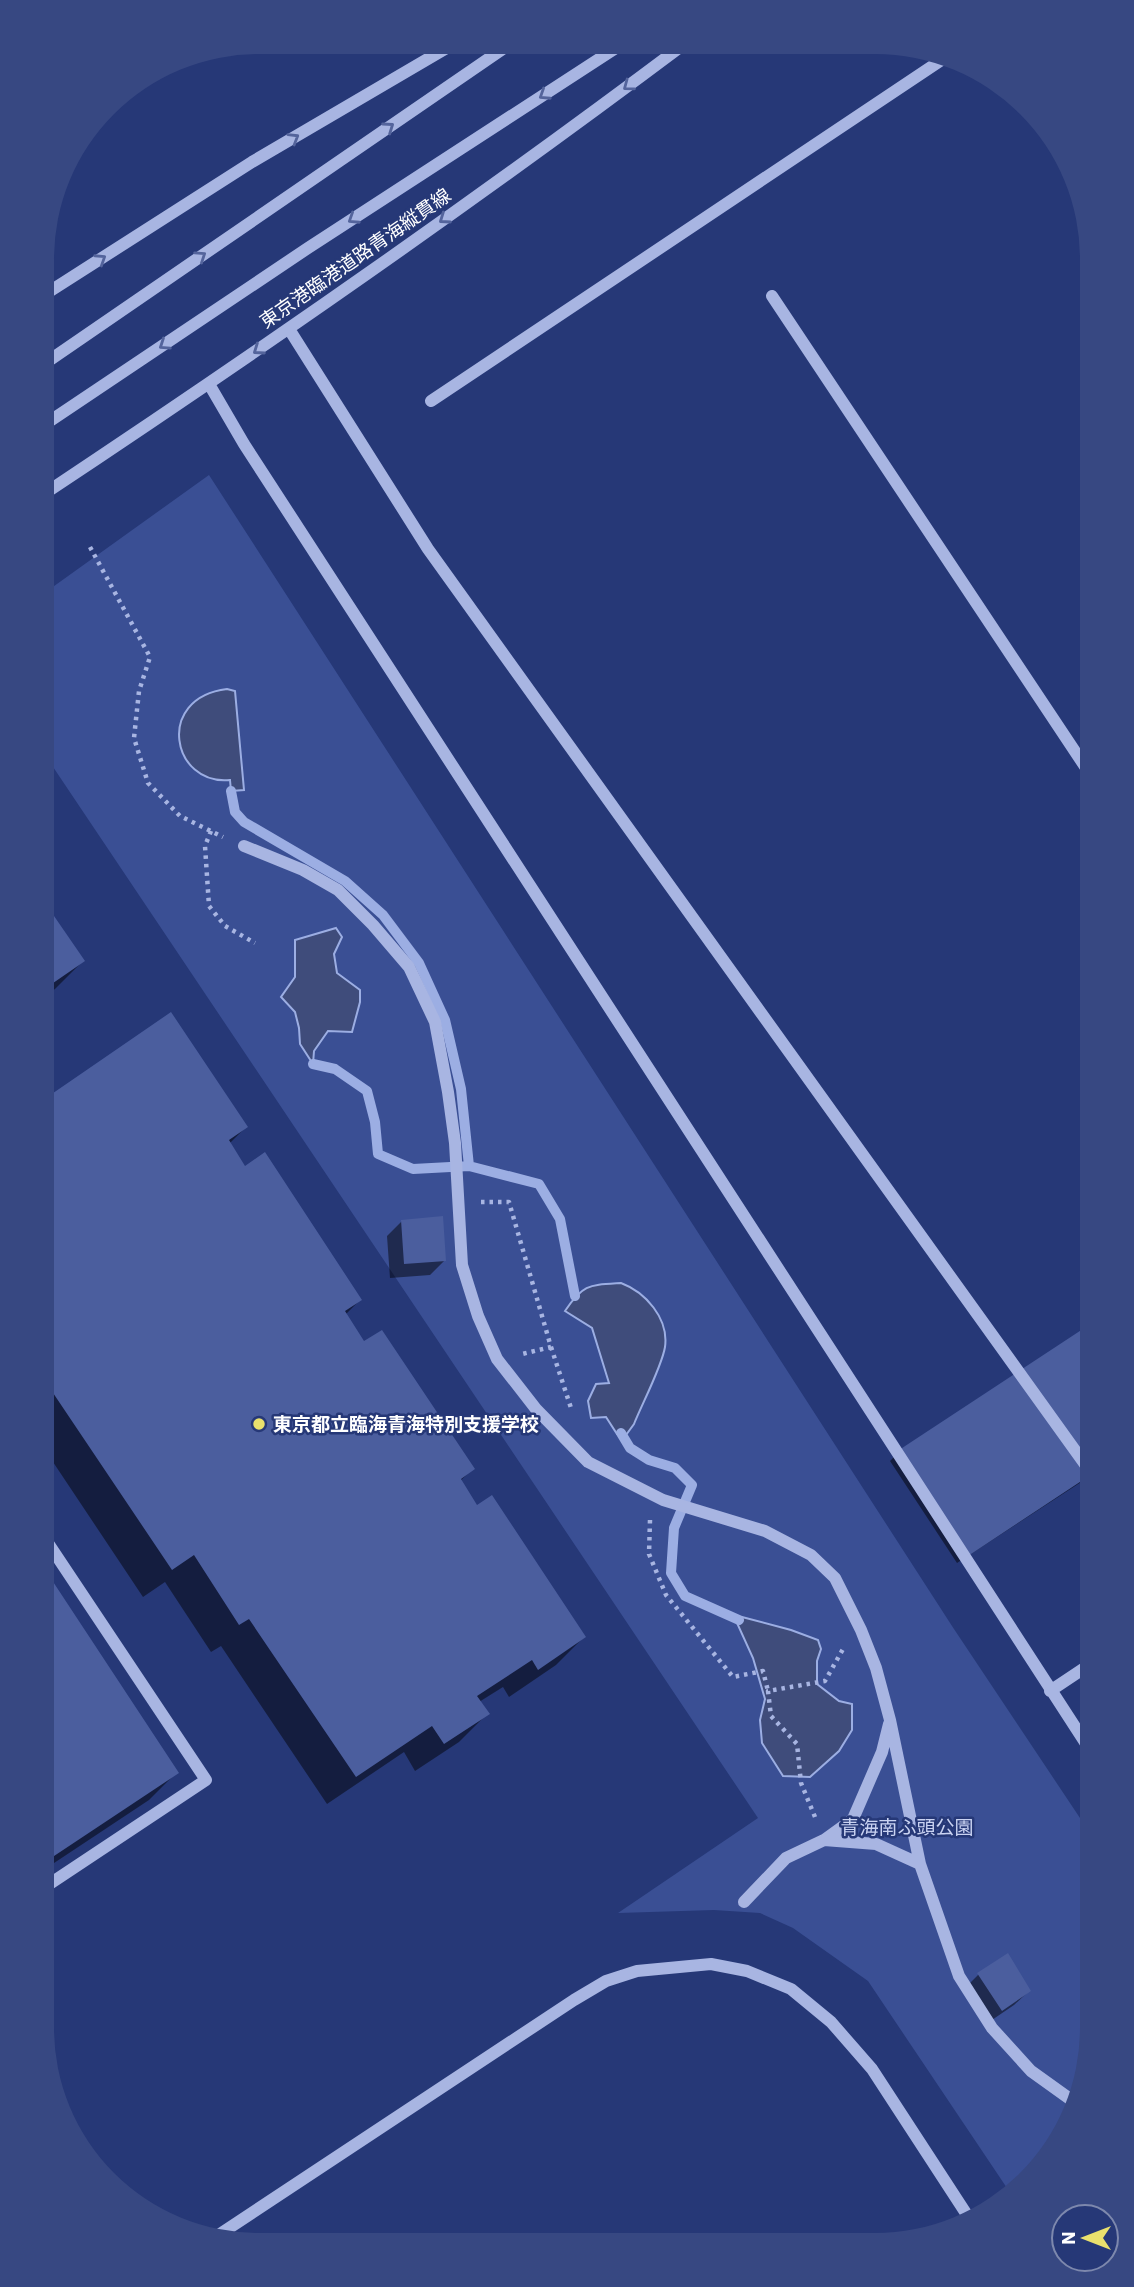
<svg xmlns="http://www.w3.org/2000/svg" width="1134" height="2287" viewBox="0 0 1134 2287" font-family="'IBM Plex Sans','Noto Sans JP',sans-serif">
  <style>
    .green { fill: #3a4f94 }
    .water { fill: #3f4c7b; stroke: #9caee3; stroke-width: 2 }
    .shadow { fill: #0007 }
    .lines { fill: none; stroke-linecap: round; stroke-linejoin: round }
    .stream { stroke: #9caee3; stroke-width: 10 }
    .building { fill: #4b5e9e }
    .path { stroke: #a8b5e2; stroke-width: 4.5; stroke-dasharray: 3.5 5; stroke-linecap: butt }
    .minor { stroke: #a8b5e2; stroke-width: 12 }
    .oneway { stroke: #54649c }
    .poi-dot { fill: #eae16d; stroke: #263877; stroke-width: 2.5 }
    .labels { text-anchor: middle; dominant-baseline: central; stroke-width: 5; stroke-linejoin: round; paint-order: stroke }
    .street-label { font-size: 19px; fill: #fff; stroke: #263877 }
    .poi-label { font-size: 19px; font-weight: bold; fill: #fff; stroke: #263877; text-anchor: start }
    .park-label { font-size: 19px; fill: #cad3f2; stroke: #263877 }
  </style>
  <rect width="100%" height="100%" fill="#263877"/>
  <path class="green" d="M209 475 952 1626 1092 1836 1091 2042 1076 2110 1047 2160 1011 2194 868 1981 793 1928 760 1913 714 1910 618 1913 758 1818 43 752V594Z"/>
  <path class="water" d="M227 689 235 691 244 790 231 791 230 780C172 786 154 698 227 689Z
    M336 928 342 937 334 954 337 973 360 990V1002L352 1032 328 1031 314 1051 313 1064 300 1044 299 1028 295 1012 281 997 295 977V940Z
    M621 1283C645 1292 669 1318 665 1347 662 1366 642 1404 634 1424L626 1435 617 1434 606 1417 591 1418 588 1401 596 1384 609 1383 592 1328 565 1311C583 1284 589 1285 621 1283Z
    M742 1617 791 1630 818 1640 821 1649 817 1661V1684L839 1701 852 1704V1730L839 1751 810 1777 783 1776 762 1743 760 1720 765 1699 753 1658 737 1623Z"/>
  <path class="shadow" d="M43 903 83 961 55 989 43 997Z
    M171 1015 246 1127 229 1144 245 1168 360 1300 345 1315 364 1344 473 1469 460 1481 476 1507 584 1637 556 1665 509 1697 503 1687 479 1702 487 1714 459 1742 415 1771 404 1752 327 1804 221 1646 211 1652 165 1582 143 1597 43 1447V1102Z
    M402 1221 445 1260 430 1275 390 1278 387 1236Z
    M897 1454 1092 1475 957 1563 890 1461Z
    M42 1569 177 1772 149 1800 42 1871Z
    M1007 1956 1029 1991 1014 2005 986 2024 963 1990 978 1975Z"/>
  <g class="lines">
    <path class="stream" d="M231 791 235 812 244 822 345 881 383 915 419 963 445 1020 461 1089 469 1166
      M313 1064 335 1069 367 1091 375 1122 378 1154 413 1169 469 1166 539 1184 560 1219 575 1296
      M621 1433 630 1448 649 1460 675 1468 692 1485 674 1528 671 1573 685 1596 739 1620"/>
  </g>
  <path class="building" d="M43 900 85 961 43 990Z
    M171 1012 248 1127 229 1140 245 1166 265 1152 362 1300 345 1311 364 1341 382 1330 475 1469 461 1479 477 1505 492 1495 586 1637 538 1670 532 1660 477 1696 490 1714 444 1744 432 1726 356 1777 249 1619 239 1625 194 1555 172 1570 43 1378V1100Z
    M443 1216 446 1261 404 1264 401 1220Z
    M1092 1323V1474L965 1558 896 1452Z
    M42 1565 179 1773 42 1864Z
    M1008 1953 1031 1991 1002 2011 977 1973Z"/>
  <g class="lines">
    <path class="path" d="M90 547 150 657 139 691 134 738 148 783 180 816 223 837
      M211 831 205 846 209 906 225 926 255 943
      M481 1202H509L551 1347 522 1354
      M551 1347 571 1408
      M650 1520 649 1554 666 1595 733 1677 763 1671 768 1691
      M815 1817 801 1783 797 1744 771 1716 768 1691 825 1681 843 1649"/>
    <path class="minor" d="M44 295 252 162 455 43
      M772 296 1092 777
      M289 329 428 549 1092 1474
      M44 364 510 44
      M209 384 244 444 1092 1753
      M431 401 943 59
      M44 425 308 248 622 44
      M44 494C261 350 475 201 683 45
      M244 846 303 870 338 890 373 925 409 967 435 1022 448 1092 455 1143 462 1265 478 1316 497 1359 536 1409 588 1462 663 1500 765 1531 811 1555 835 1578 861 1630 876 1668 890 1720 920 1864 959 1976 992 2028 1031 2071 1077 2104
      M1050 1691 1092 1663
      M889 1724 882 1752 853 1819 824 1840 876 1844 920 1864
      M42 1889 206 1780 42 1534
      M744 1902 786 1858 824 1840
      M214 2238 574 2000 606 1981 637 1971 711 1964 747 1971 791 1989 831 2022 872 2069 971 2221"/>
  </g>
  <defs><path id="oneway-chevron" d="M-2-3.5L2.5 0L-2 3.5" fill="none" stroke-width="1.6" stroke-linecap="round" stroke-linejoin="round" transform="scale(1.75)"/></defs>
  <g class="oneway">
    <use href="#oneway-chevron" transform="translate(628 86) rotate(143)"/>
    <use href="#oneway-chevron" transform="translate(544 95) rotate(147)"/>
    <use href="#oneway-chevron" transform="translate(389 127) rotate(-35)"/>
    <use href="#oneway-chevron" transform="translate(294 138) rotate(-31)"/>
    <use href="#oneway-chevron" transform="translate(353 219) rotate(147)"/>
    <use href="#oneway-chevron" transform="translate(444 219) rotate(145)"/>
    <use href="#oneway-chevron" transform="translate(201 256) rotate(-34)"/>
    <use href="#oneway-chevron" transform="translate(101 259) rotate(-33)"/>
    <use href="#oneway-chevron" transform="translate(164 345) rotate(146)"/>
    <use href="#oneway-chevron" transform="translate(258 350) rotate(145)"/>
  </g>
  <circle class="poi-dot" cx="259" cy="1424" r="7"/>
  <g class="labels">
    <g class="street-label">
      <text transform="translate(355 258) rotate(-35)">東京港臨港道路青海縦貫線</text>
    </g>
    <g class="poi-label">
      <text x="273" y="1424">東京都立臨海青海特別支援学校</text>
    </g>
    <g class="park-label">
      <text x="907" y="1827">青海南ふ頭公園</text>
    </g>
  </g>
  <path d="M0 0H1134V2287H0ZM259 54H875A205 205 0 0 1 1080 259V2028A205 205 0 0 1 875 2233H259A205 205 0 0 1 54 2028V259A205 205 0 0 1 259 54Z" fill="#374882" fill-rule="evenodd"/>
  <g transform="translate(1085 2238) rotate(270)"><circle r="33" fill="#263877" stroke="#7d88ad" stroke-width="2"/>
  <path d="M0-5L12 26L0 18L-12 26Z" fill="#eae16d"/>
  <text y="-10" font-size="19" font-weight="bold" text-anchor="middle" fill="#ffffff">N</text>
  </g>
</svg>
